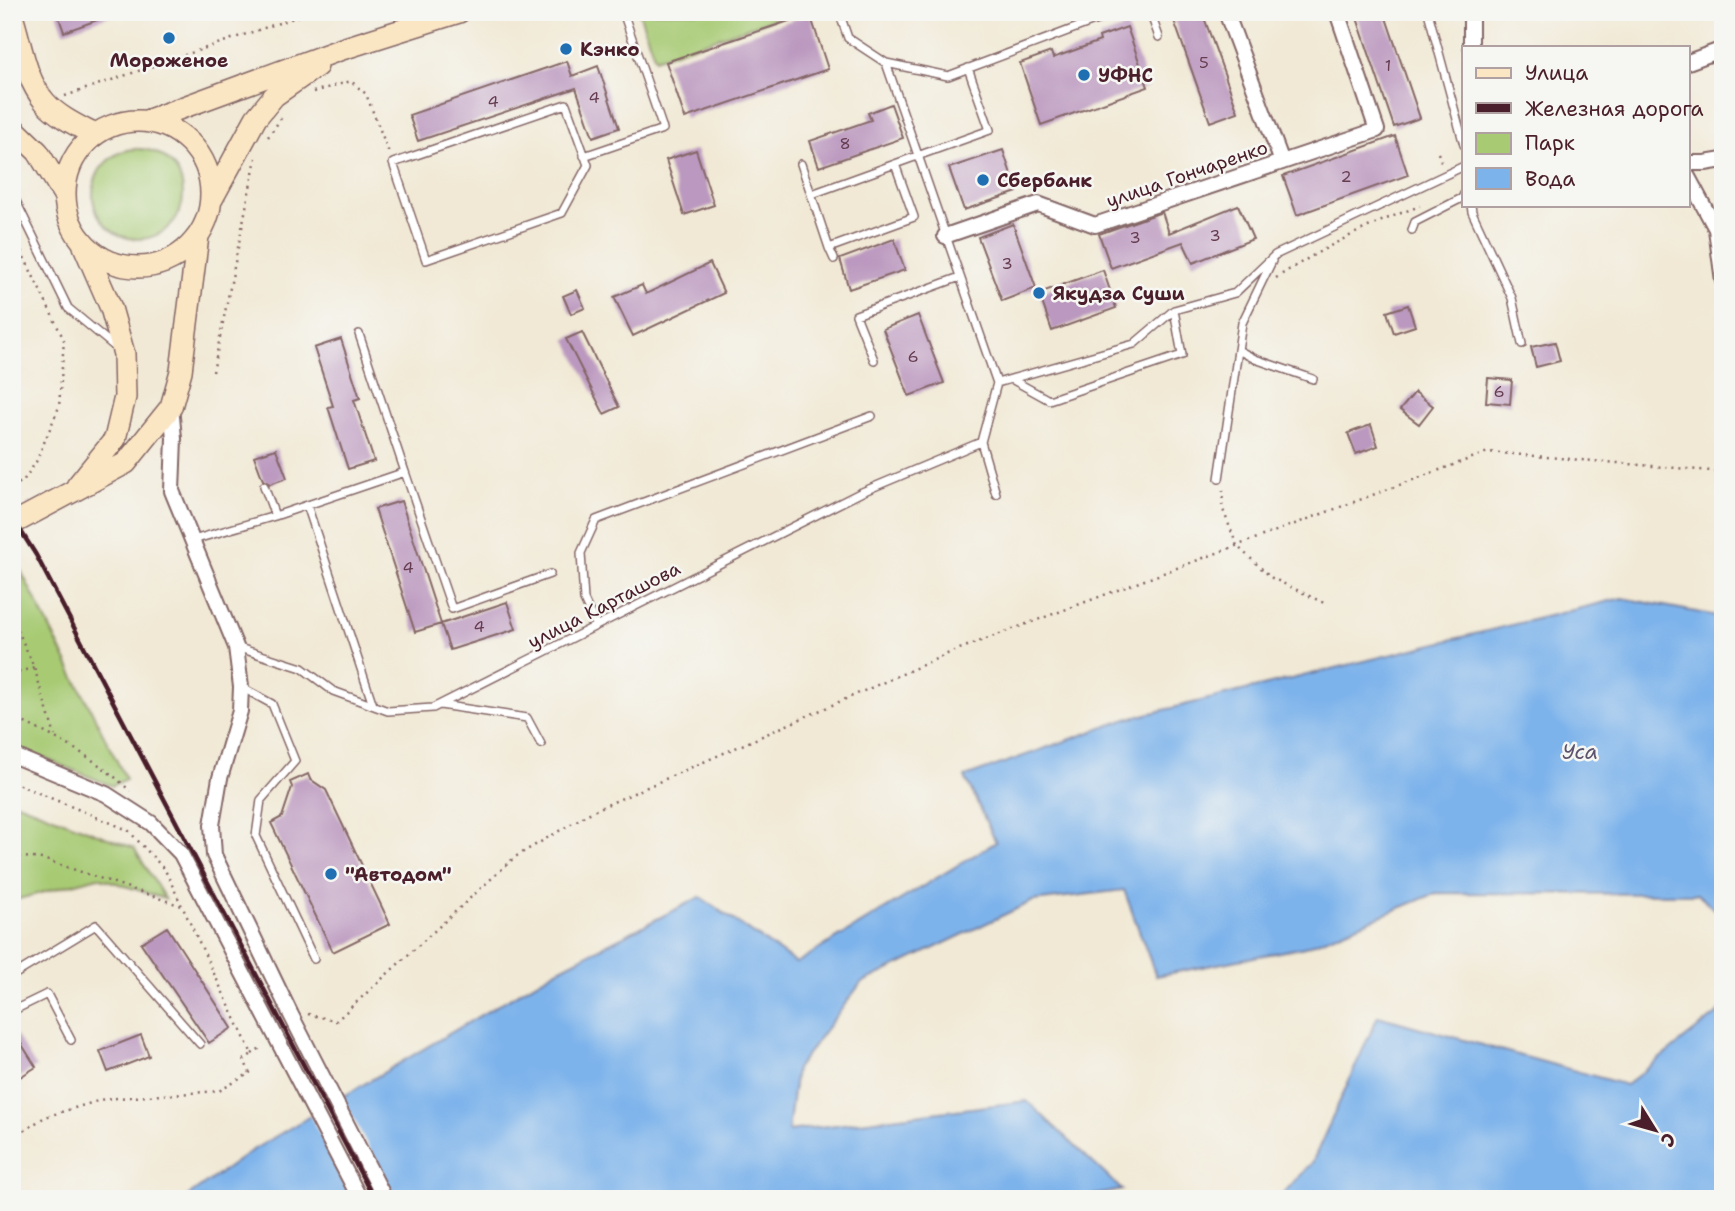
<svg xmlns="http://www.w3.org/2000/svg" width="1735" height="1211" viewBox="0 0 1735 1211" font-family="'Shantell Sans',sans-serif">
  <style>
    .green { fill: #a7ca73; stroke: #78744f; stroke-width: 2 }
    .water { fill: #7db3eb; stroke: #64698b; stroke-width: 2 }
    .pier { fill: #f1e9d5 }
    .building { fill: #bb98bf }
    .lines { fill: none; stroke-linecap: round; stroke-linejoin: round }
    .lane-casing { stroke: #846666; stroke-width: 10 }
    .street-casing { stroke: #846666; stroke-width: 18 }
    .secondary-casing { stroke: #846666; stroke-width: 24 }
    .path { stroke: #846666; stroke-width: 2.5; stroke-dasharray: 2 5; stroke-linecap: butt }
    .lane { stroke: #fff; stroke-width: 7 }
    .street { stroke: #fff; stroke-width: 14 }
    .secondary { stroke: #fbe6c4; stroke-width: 21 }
    .rail { stroke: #4a1f2b; stroke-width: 4.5 }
    .poi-dot { fill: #1f6fb2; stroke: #f6f6f2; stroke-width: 2.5 }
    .labels { text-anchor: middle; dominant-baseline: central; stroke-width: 5; stroke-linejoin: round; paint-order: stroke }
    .number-label { font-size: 16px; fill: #663d50 }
    .poi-label { font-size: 19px; font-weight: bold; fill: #4a1f2b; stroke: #f6f6f2; text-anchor: start }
    .street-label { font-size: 19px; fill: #4a1f2b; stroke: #f6f6f2 }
    .water-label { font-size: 21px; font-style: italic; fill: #5c536e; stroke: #f6f6f2 }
  </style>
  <rect width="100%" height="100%" fill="#f6f6f2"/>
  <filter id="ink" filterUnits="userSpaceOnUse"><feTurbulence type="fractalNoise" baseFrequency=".0143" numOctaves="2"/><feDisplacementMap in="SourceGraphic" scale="14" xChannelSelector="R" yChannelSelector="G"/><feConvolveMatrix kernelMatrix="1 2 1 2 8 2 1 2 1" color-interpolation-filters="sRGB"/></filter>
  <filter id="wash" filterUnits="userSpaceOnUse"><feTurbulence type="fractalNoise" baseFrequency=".00686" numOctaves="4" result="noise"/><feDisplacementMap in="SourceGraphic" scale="28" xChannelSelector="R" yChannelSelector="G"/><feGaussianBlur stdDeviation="1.57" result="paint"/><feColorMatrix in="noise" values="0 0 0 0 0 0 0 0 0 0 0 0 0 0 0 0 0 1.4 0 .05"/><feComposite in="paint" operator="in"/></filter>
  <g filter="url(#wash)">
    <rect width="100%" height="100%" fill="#f1e9d5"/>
    <path class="green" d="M639 12H794L655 59Z
      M93 194a45 45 0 1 1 90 0a45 45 0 1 1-90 0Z
      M17 563 126 779 112 786 12 745V566Z
      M12 801 134 848 165 899 98 877 12 901Z"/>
    <path class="water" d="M1622 598 1723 617V916L1697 894 1436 893 1305 947 1156 976 1124 890 1033 901 861 983 796 1069 788 1131 1027 1101 1122 1190 1073 1199H184L251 1151 557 970 700 897 796 963 996 842 965 777 1127 719Z
      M1723 1009V1199H1278L1312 1163 1378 1016 1626 1085Z"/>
    <path class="pier" d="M341 1094 395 1199H352L309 1113Z"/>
    <g id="blocks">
      <path class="building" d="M57 12H114V14L64 32Z
        M1171 12H1202L1238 112 1210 122Z
        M1355 12H1384L1420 118 1394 127Z
        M810 14 828 69 685 118 666 62Z
        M1127 27 1148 87 1041 125 1020 63 1051 52 1053 58 1100 41 1099 37Z
        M567 61 572 76 598 66 619 128 593 137 576 88 418 141 409 115Z
        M891 104 903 138 819 167 810 141 871 120 868 113Z
        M1395 136 1408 175 1297 215 1283 176Z
        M696 150 714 205 684 215 666 160Z
        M1003 150 1017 192 964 210 949 168Z
        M1238 205 1253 239 1193 263 1183 242 1111 268 1099 234 1162 212 1169 233Z
        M1013 224 1036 288 1002 301 978 237Z
        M894 239 905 270 849 289 840 259Z
        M710 263 724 293 633 336 614 297 642 285 646 294Z
        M1103 270 1116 308 1052 331 1039 293Z
        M577 290 585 308 571 314 563 296Z
        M1408 305 1415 326 1394 333 1387 312Z
        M918 315 944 383 909 396 883 329Z
        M582 332 619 407 604 414 566 339Z
        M341 339 360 398 354 400 374 461 348 469 328 407 333 406 314 348Z
        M1555 342 1560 361 1536 367 1531 347Z
        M1488 378 1512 380 1510 404 1486 402Z
        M1415 392 1433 406 1419 424 1400 410Z
        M1371 425 1378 446 1356 454 1348 433Z
        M276 449 287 478 270 484 263 480 254 456Z
        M401 501 441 624 415 632 375 509Z
        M507 602 516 629 450 650 441 624Z
        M308 774 310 779 326 790 390 924 333 952 271 823 282 817 292 787 290 782Z
        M167 927 232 1028 209 1043 141 943Z
        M12 1029 36 1067 12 1082Z
        M141 1035 149 1056 108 1072 100 1051Z"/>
    </g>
  </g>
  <g filter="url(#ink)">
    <use href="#blocks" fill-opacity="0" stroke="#846666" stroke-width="2"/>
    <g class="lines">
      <defs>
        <path id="lane" d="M839 12 848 38 886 63 997 383 1134 344 1174 310 1235 293 1275 255 1464 166
          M1150 12 1159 37
          M1428 12 1464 145
          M886 63 948 76 1118 12
          M566 104 588 165 562 213 426 260 393 163Z
          M584 156 663 129 623 12
          M801 164 829 248
          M12 193 68 308 115 347
          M812 194 895 164
          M1471 205 1472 212 1512 298 1522 344
          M1412 230 1415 222 1462 198 1464 194
          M834 259 829 248 914 217 895 164 990 130 968 68
          M359 334 405 472
          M1238 350 1255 359 1313 379
          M874 360 856 315 960 277
          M1013 380 1049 400 1182 355 1174 310
          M1219 479 1242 323 1272 261
          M264 486 275 516
          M996 494 981 442 997 383
          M307 505 373 705
          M193 540 275 516 405 472 452 609 550 574
          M596 626 584 600 581 553 596 520 872 416
          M236 647 302 668 333 691 388 711 433 708 862 492 981 442
          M241 687 272 704 295 761 261 800 256 836 314 959
          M440 705 527 718 541 744
          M12 976 96 925 200 1044
          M12 1011 47 994 71 1040"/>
        <path id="street" d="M1226 12 1282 162
          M1471 47V12
          M1688 62 1723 49
          M1688 163H1705L1723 160
          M1688 177 1716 229 1723 281
          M945 236 1038 204 1095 225 1377 130 1337 12
          M171 407 174 438 172 491 236 647 241 687 240 711 220 778 212 825 214 855 291 1015 385 1199
          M12 755 106 794 151 823 181 854 360 1199"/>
        <path id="secondary" d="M12 16C21 43 25 79 45 102 57 116 78 126 95 135
          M65 194a73 73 0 1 1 146 0a73 73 0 1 1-146 0Z
          M146 121 342 49 459 12
          M12 127 38 152 64 195
          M212 199 256 118 274 96 317 66
          M77 486 115 439 125 397 124 354 111 308 84 246
          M12 524 126 463 171 407 181 371 198 236"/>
      </defs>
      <use href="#lane" class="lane-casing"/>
      <use href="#street" class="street-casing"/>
      <use href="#secondary" class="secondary-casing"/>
      <path class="path" d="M313 92 351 81 366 94 389 153
        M65 96 311 12
        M268 137 282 117
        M1438 153 1442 164
        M12 232 64 340 59 407 36 462 23 481 12 487
        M1276 278C1321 249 1369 224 1420 206
        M213 372 256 158
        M1223 490 1222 507 1237 546 1272 578 1324 603
        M12 617 34 667 55 736
        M12 675 34 667
        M12 717C54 736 97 758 130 791
        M12 782 128 830 165 870 252 1054 244 1060 250 1073 219 1091 104 1099 45 1117 12 1138
        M12 856 43 859 182 906
        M308 1014 336 1021 515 857 593 811 954 651 1488 452 1723 472
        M252 1054 263 1046"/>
      <use href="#lane" class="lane"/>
      <use href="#street" class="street"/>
      <use href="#secondary" class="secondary"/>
      <path class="rail" d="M12 517 36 555 374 1199"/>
    </g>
  </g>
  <g class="poi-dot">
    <circle cx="169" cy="38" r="7"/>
    <circle cx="566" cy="49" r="7"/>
    <circle cx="1084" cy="75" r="7"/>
    <circle cx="983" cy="180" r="7"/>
    <circle cx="1039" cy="293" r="7"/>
    <circle cx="331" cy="874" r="7"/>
  </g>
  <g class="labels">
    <g class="number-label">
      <text x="1204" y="62">5</text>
      <text x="1388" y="65">1</text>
      <text x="594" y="97">4</text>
      <text x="493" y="101">4</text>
      <text x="845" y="143">8</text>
      <text x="1346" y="176">2</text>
      <text x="1215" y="235">3</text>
      <text x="1135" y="237">3</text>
      <text x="1007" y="263">3</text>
      <text x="913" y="356">6</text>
      <text x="1499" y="391">6</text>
      <text x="408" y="567">4</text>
      <text x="479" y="626">4</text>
    </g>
    <g class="poi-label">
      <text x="580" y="49">Кэнко</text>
      <text x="169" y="60" text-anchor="middle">Мороженое</text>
      <text x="1098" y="75">УФНС</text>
      <text x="997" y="180">Сбербанк</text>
      <text x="1053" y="293">Якудза Суши</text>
      <text x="345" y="874">"Автодом"</text>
    </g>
    <g class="street-label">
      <text transform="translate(1187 174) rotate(-19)">улица Гончаренко</text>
      <text transform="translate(604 605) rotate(-27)">улица Карташова</text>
    </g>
    <g class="water-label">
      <text x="1580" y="752">Уса</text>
    </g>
  </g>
  <rect width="1735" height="1211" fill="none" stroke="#f6f6f2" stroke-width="42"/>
  <rect x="1462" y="46" width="228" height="161" fill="#f6f6f2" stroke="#b1a0a2" stroke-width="2"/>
  <rect x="1476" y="68" width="35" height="10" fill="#fbe6c4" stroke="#b1a0a2" stroke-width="2"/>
  <text x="1525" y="80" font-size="21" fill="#4a1f2b">Улица</text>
  <rect x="1476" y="103" width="35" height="10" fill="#4a1f2b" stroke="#b1a0a2" stroke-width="2"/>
  <text x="1525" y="116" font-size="21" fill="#4a1f2b">Железная дорога</text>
  <rect x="1476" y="133" width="35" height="21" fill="#a7ca73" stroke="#b1a0a2" stroke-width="2"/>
  <text x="1525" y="150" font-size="21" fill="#4a1f2b">Парк</text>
  <rect x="1476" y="168" width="35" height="21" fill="#7db3eb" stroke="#b1a0a2" stroke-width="2"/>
  <text x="1525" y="186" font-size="21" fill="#4a1f2b">Вода</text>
  <g transform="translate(1655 1130) rotate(127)" stroke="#f6f6f2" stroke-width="5" paint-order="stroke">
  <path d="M0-5L12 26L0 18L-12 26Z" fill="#4a1f2b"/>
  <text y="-10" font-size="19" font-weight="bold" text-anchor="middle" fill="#4a1f2b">С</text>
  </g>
</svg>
